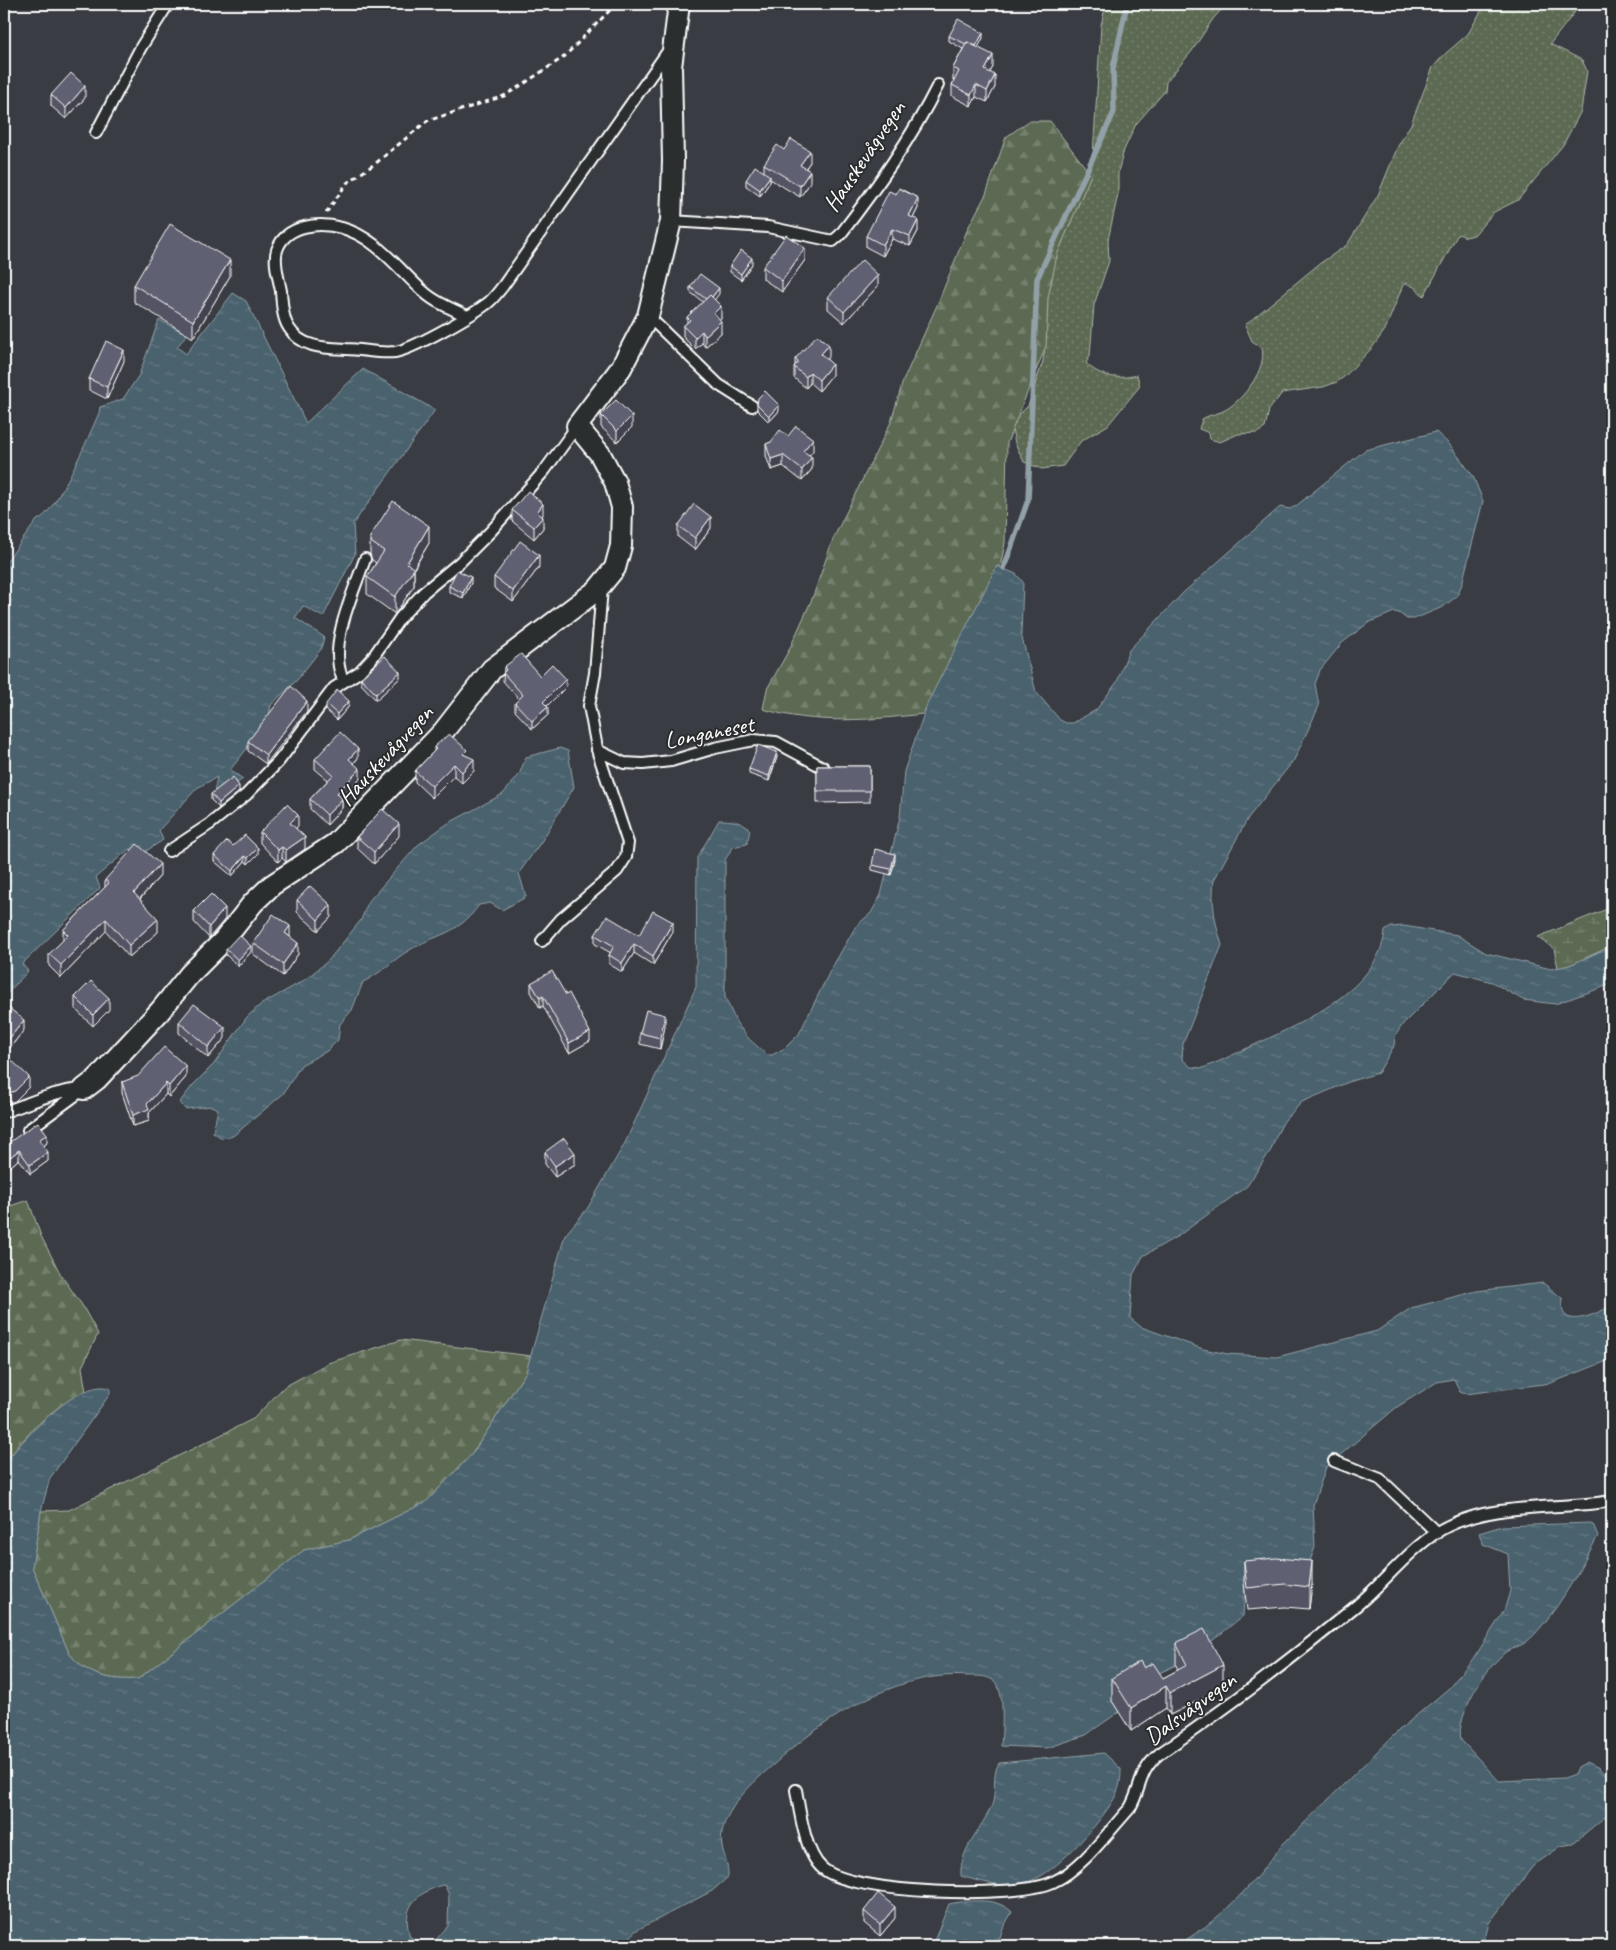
<svg xmlns="http://www.w3.org/2000/svg" width="1616" height="1950" viewBox="0 0 1616 1950" font-family="Caveat,sans-serif">
  <style>
    .grass { fill: url(#grass-dots); stroke: #aeb5a9 }
    .forest { fill: url(#forest-firs); stroke: #aeb5a9 }
    .wetland { fill: url(#wetland-marsh); stroke: #aeb5a9 }
    .water { fill: url(#water-ripples); stroke: #92a1a8; fill-rule: evenodd }
    .lines { fill: none; stroke-linecap: round; stroke-linejoin: round }
    .stream { stroke: #92a1a8; stroke-width: 5.5 }
    .service-casing { stroke: #fff; stroke-width: 14 }
    .minor-casing { stroke: #fff; stroke-width: 24 }
    .path { stroke: #fff; stroke-width: 3; stroke-dasharray: 5 4; stroke-linecap: butt }
    .service { stroke: #2a2d2e; stroke-width: 10 }
    .minor { stroke: #2a2d2e; stroke-width: 20 }
    .wall { fill: #535363; stroke: #fff }
    .shaded-wall { fill: #434350; stroke: #fff }
    .building { fill: #606073; stroke: #fff }
    .labels { text-anchor: middle; dominant-baseline: central; stroke-width: 4; stroke-linejoin: round; paint-order: stroke }
    .street-label { font-size: 24px; fill: #fff; stroke: #2a2d2e }
  </style>
  <defs>
    <pattern id="grass-dots" width="8" height="8" patternUnits="userSpaceOnUse" patternTransform="scale(1.25)"><rect width="8" height="8" fill="#5d6b53"/><path d="M2 2h.1M6 6h.1" fill="none" stroke="#75816d" stroke-width="1.8" stroke-linecap="round"/></pattern>
    <pattern id="forest-firs" width="22" height="20" patternUnits="userSpaceOnUse" patternTransform="scale(1.25)"><rect width="22" height="20" fill="#5d6b53"/><path d="M5 1l3.5 6h-7zM16 11l3.5 6h-7z" fill="#75816d"/></pattern>
    <pattern id="wetland-marsh" width="20" height="14" patternUnits="userSpaceOnUse" patternTransform="scale(1.25)"><rect width="20" height="14" fill="#5d6b53"/><path d="M1 5h8M5 5V1M11 12h8M15 12V8" fill="none" stroke="#75816d"/></pattern>
    <pattern id="water-ripples" width="26" height="14" patternUnits="userSpaceOnUse" patternTransform="scale(1.25)"><rect width="26" height="14" fill="#4a626e"/><path d="M2 4q2-2 4 0t4 0M15 11q2-2 4 0t4 0" fill="none" stroke="#657a84"/></pattern>
  </defs>
  <rect width="100%" height="100%" fill="#3a3c43"/>
  <filter id="ink" filterUnits="userSpaceOnUse"><feTurbulence type="fractalNoise" baseFrequency=".02" numOctaves="2"/><feDisplacementMap in="SourceGraphic" scale="10" xChannelSelector="R" yChannelSelector="G"/><feConvolveMatrix kernelMatrix="1 2 1 2 8 2 1 2 1" color-interpolation-filters="sRGB"/></filter>
  <g filter="url(#ink)">
    <path class="grass" d="M1106 4H1234L1220 11 1213 19 1192 51 1166 82 1165 91 1136 124 1124 150 1118 172V194L1108 240 1109 261 1094 305 1090 356 1086 363C1100 377 1118 380 1137 375L1140 386 1108 425 1081 441 1063 466 1042 469 1024 462 1015 443 1012 429 1013 420 1028 406 1043 361 1045 346 1038 310 1083 173 1090 163 1093 155 1101 25Z
      M1485 4H1581L1550 44 1582 60 1587 71 1581 111 1563 145 1518 200 1494 212 1474 235 1466 237 1458 234 1424 296 1414 287 1406 283 1403 285 1385 330 1372 348 1345 376 1337 382 1323 387 1282 393 1269 410 1265 428 1257 433 1238 434 1220 442 1210 439 1209 433 1199 429 1202 419C1210 414 1219 414 1227 409 1244 398 1267 369 1262 348L1252 341 1245 325 1319 264 1347 245 1378 195 1398 146 1411 124 1433 67 1445 54 1468 34Z"/>
    <path class="forest" d="M1029 121H1050L1091 175 1057 255 1048 298 1046 346 1007 443 1005 543 1000 567 997 566 923 714C871 720 815 725 763 709L767 689 789 650 812 599 833 539 891 422 903 381 938 303 968 228 986 194 1006 137Z
      M28 1200 41 1236 61 1275 82 1305 98 1334 82 1367 86 1392C53 1405 24 1436 4 1465V1208Z
      M401 1340 531 1356 526 1372 472 1454 426 1502 349 1540 304 1550 138 1679C111 1681 86 1676 69 1653L32 1567 41 1511 69 1510 253 1419 284 1387 328 1363Z"/>
    <path class="wetland" d="M1612 907V946L1570 965 1558 968 1554 949 1538 937Z"/>
    <path class="water" d="M233 293 246 301 306 423 363 369 435 410 353 524 355 554 323 617 303 606 295 618 324 637 321 649 297 680 271 705 268 722 230 770 243 779 213 798 217 777 197 788 159 830 163 840 143 853 129 849 96 877 100 888 22 964 28 971 4 997V565L37 520C56 515 90 433 99 413L100 407 123 399 139 375 159 320 187 334 177 347 186 354Z
      M1436 432 1450 445 1473 476 1483 501 1462 584 1457 596 1443 607 1414 619H1407L1399 613 1394 612 1368 623 1342 643 1320 670 1315 684 1319 706 1294 760 1248 818 1214 880C1211 902 1215 924 1222 945L1183 1044 1182 1059 1191 1067 1203 1068 1220 1061C1274 1034 1378 999 1385 931L1391 927 1404 926 1457 935 1486 953 1551 969 1570 965 1612 946V984L1555 1004 1523 1000 1492 982 1455 972 1403 1024 1395 1036 1394 1046 1378 1073 1351 1081 1302 1102 1284 1121 1276 1136 1271 1150 1247 1186 1178 1236 1143 1256 1133 1275 1130 1318 1141 1327 1203 1349 1228 1354 1277 1357 1377 1331 1411 1308 1477 1291 1543 1283 1563 1299C1556 1333 1598 1314 1612 1305V1359L1551 1383 1466 1394 1460 1392 1454 1379 1437 1382 1397 1407 1326 1467 1313 1505 1315 1547 1302 1583H1245L1243 1616 1192 1657 1131 1687 1112 1701 1119 1712 1086 1735 1047 1748 1001 1746C1002 1730 1005 1695 996 1683 990 1675 976 1676 967 1676 896 1670 824 1719 773 1765 754 1782 735 1798 725 1822 715 1848 729 1855 728 1877L712 1891 635 1931 624 1946H4V1465C20 1441 78 1378 110 1388V1394L50 1478 41 1511 32 1567 69 1653C86 1676 111 1681 138 1679L304 1550 349 1540 426 1502 472 1454 526 1372 565 1235 587 1209 625 1143 696 987 697 858 719 820C730 820 742 821 750 830L747 844 733 847 725 860V997L736 1022 749 1039 767 1055H772L785 1048 799 1034 830 971 856 926 871 913 881 895 900 817 904 771 928 702 997 566 1016 574 1023 582 1021 634 1036 692 1060 720 1066 723H1073L1096 710 1117 682 1129 650 1184 592 1280 507 1290 509 1296 506 1365 450ZM442 1885 445 1886 449 1895 448 1926 433 1943 425 1944 410 1937C401 1907 415 1894 442 1885Z
      M560 748 568 751 574 787 543 839 519 873 526 897 502 910 490 903 479 905C457 936 437 933 408 951 393 960 380 974 363 982L352 1010 340 1024 338 1040 327 1051 301 1065 283 1094 233 1136 222 1138 213 1132 218 1109 211 1106 185 1109 180 1102 193 1085 214 1064 247 1017 260 1005 303 981 328 961 361 920 368 902 418 845 447 824 503 794 519 775 526 757Z
      M1590 1523 1593 1524 1598 1536C1581 1567 1564 1600 1541 1627 1536 1633 1528 1642 1521 1645 1517 1647 1511 1649 1507 1651 1487 1666 1455 1714 1461 1740L1499 1781 1564 1778 1575 1774 1578 1767 1587 1762 1599 1768 1612 1783V1811L1572 1844 1561 1846 1533 1866 1489 1923 1483 1946H1175C1218 1923 1252 1886 1281 1846L1398 1731 1449 1688 1476 1655 1504 1611 1510 1591 1508 1554 1483 1544 1479 1533 1502 1526Z
      M1104 1753 1121 1769C1121 1778 1120 1786 1116 1795 1105 1818 1059 1869 1035 1879 1011 1890 984 1883 961 1876 959 1849 982 1829 992 1805 997 1792 991 1776 999 1763Z
      M965 1901C983 1901 998 1899 1012 1912L1003 1928 997 1946H932L949 1904Z"/>
    <g class="lines">
      <path class="stream" d="M1004 568 1028 500 1037 279 1114 112 1113 68 1127 4"/>
      <defs>
        <path id="service" d="M96 133 141 47 168 4
          M671 221 768 227 833 241 840 235C877 187 911 139 938 85
          M467 316C452 309 436 303 424 292 399 270 376 237 342 228 319 222 286 224 277 250 273 262 279 279 281 291 282 302 282 318 289 328 301 348 326 348 346 349 363 349 378 354 395 352 413 349 469 317 485 305 492 301 498 292 503 286L668 51
          M648 316 719 385 752 406
          M346 680 342 677C328 643 354 592 365 559
          M597 750 624 763 643 764 671 761 715 748 754 740 776 742 824 768
          M169 851 210 824 246 795 279 761 334 688 359 672 373 657 400 618 424 592 460 562 491 531 545 470 577 426
          M542 941 561 919 617 871 626 857 628 843 598 753 589 706 595 673 602 588
          M4 1112C31 1103 56 1090 84 1089
          M28 1130 84 1089
          M1334 1461 1380 1479 1437 1533
          M796 1790C800 1812 805 1853 822 1868 852 1895 1017 1899 1053 1882 1082 1869 1108 1832 1130 1808 1142 1787 1138 1772 1159 1754 1227 1708 1293 1658 1356 1606 1384 1583 1416 1541 1448 1526 1498 1502 1559 1510 1612 1501"/>
        <path id="minor" d="M84 1089 97 1079 160 1011 190 974 224 940 253 903 272 885 336 843 443 732 492 669 597 590 615 568 621 546 622 507 615 482 600 454 577 426 621 368 648 316 671 221 673 161 671 67 679 4"/>
      </defs>
      <use href="#service" class="service-casing"/>
      <use href="#minor" class="minor-casing"/>
      <path class="path" d="M326 213 347 183 376 163 427 121 504 96 525 83 564 57 616 4"/>
      <use href="#service" class="service"/>
      <use href="#minor" class="minor"/>
    </g>
    <path class="wall" d="M949 36 983 38 978 47 993 67 990 72 995 87 987 102 976 97 971 106 952 96V85L954 80H953V68L963 49 949 41Z
      M51 95 85 98 66 119 51 106Z
      M784 150 810 162 806 168 810 183 800 197 770 179V182L760 196 746 186V180L764 172V164Z
      M918 208 913 218 918 231 910 246 892 239 883 256 866 247V236Z
      M805 260 782 292 763 279V267Z
      M752 264 741 280 730 272V266Z
      M230 276 193 338 134 302V285Z
      M878 286 844 323 828 309V297Z
      M690 287 719 294 714 299 721 318 719 319 721 333 705 347 702 343 695 349 683 337V326L687 323V317L703 302 690 292Z
      M829 357 827 359 832 375 819 391 810 383 806 388 794 378V367L795 365V359Z
      M124 361 107 399 89 390V379Z
      M757 404 779 411 769 422 757 410Z
      M601 415 632 427 617 442 601 427Z
      M788 436 813 451 809 455 812 469 802 481 783 466 771 470 766 456V444Z
      M512 510 543 515 542 516 543 528 534 539 512 521Z
      M678 526 711 528 695 550 678 537Z
      M370 537 429 543 414 569V586L395 614 367 594V577L376 563 372 560 370 554Z
      M539 567 513 602 494 588V577Z
      M471 583 463 598 449 592V586Z
      M504 667 540 676 566 687 547 706 548 715 532 729 515 711V703L519 699 503 681Z
      M361 678H400L376 700 361 684Z
      M326 704 349 706 337 720 326 710Z
      M307 711 266 764 248 751V741Z
      M434 747 467 756 474 771 462 783 454 776 432 798 415 782V771L434 751Z
      M777 757 769 781 749 774V769Z
      M358 758 354 763 360 779 342 798V808L327 825 310 809V799L328 780 315 769V759Z
      M817 766H870V802L817 803Z
      M239 792 219 808 211 800V794Z
      M298 826 296 828 305 849 286 862 282 858 278 862 260 843V832Z
      M399 836 374 864 357 848V837Z
      M233 846 258 854 248 864 245 861 232 876 214 861V855Z
      M895 860 891 875 872 870V865Z
      M160 876 140 899 158 932 129 957 106 931 61 978 49 966V954L63 941V930L105 887V880Z
      M297 900 331 917 318 931 297 912Z
      M194 911 225 919 209 938 194 922Z
      M673 931 653 965 634 953 622 972 609 964V955L611 953 595 944V935H639Z
      M253 943 298 954 283 976 253 954Z
      M226 949 251 952 238 966 226 955Z
      M531 983 566 995 590 1041 569 1053 543 1006 540 1008 531 992Z
      M75 997 109 1010 93 1026 75 1009Z
      M4 1004 24 1030 5 1054 29 1087 15 1101 9 1103 4 1098Z
      M179 1022 225 1038 208 1058 179 1033Z
      M665 1026 660 1049 640 1044V1033Z
      M186 1077 169 1097 166 1094 149 1113V1121L133 1126 122 1093V1082Z
      M47 1143 44 1146 48 1161 30 1174 19 1159 4 1172V1146Z
      M545 1152 575 1164 555 1177 545 1164Z
      M1244 1561 1312 1584 1309 1609 1285 1607 1247 1610 1244 1583Z
      M1176 1643 1223 1688 1170 1715 1166 1708 1131 1731 1112 1701V1678H1163L1178 1670 1176 1665Z
      M864 1911 895 1918 880 1936 864 1923Z"/>
    <path class="shaded-wall" d="M983 33V38L974 55V49Z
      M993 55V67L985 81V70Z
      M995 75V87L987 102V91Z
      M976 85V97L971 106V95Z
      M85 86V98L66 119V108Z
      M810 151V162L800 176V165Z
      M810 171V183L800 197V186Z
      M770 176V182L760 196V190Z
      M918 198V208L909 226V216Z
      M918 220V231L910 246V236Z
      M892 229V239L883 256V245Z
      M805 248V260L782 292V281Z
      M752 258V264L741 280V274Z
      M230 260V276L193 338V321Z
      M878 275V286L844 323V312Z
      M719 288V294L709 307V301Z
      M721 306V318L714 325V313Z
      M721 321V333L705 347V336Z
      M702 331V343L695 349V338Z
      M829 345V357L821 366V354Z
      M124 350V361L107 399V387Z
      M832 364V375L819 391V380Z
      M810 372V383L806 388V377Z
      M779 405V411L769 422V416Z
      M632 416V427L617 442V431Z
      M813 439V451L803 462V451Z
      M783 455V466L771 470V459Z
      M812 457V469L802 481V470Z
      M543 504V515L537 523V512Z
      M543 517V528L534 539V527Z
      M711 517V528L695 550V538Z
      M429 526V543L410 574 414 569V586L395 614V597L407 563Z
      M539 555V567L513 602V591Z
      M471 577V583L463 598V593Z
      M400 672V678L376 700V694Z
      M566 679V687L543 710V702Z
      M307 701V711L266 764V755Z
      M349 701V706L337 720V714Z
      M548 707V715L532 729V721Z
      M358 749V758L349 768V759Z
      M777 752V757L769 781V776Z
      M474 759V771L462 783V772Z
      M454 764V776L432 798V786Z
      M360 769V779L337 803V793Z
      M239 786V792L219 808V803Z
      M342 799V808L327 825V815Z
      M298 815V826L290 834V823Z
      M399 824V836L374 864V852Z
      M305 837V849L286 862V850Z
      M282 847V858L278 862V850Z
      M258 848V854L248 864V858Z
      M895 854V860L891 875V869Z
      M245 856V861L232 876V871Z
      M160 864V876L134 905V893Z
      M331 905V917L318 931V920Z
      M225 908V919L209 938V927Z
      M106 919V931L61 978V965Z
      M158 919V932L129 957V945Z
      M673 922V931L653 965V956Z
      M290 926V937L285 933Z
      M298 943V954L283 976V964Z
      M634 944V953L622 972V963Z
      M251 946V952L238 966V960Z
      M543 996V1006L540 1008V998Z
      M109 998V1010L93 1026V1015Z
      M665 1015V1026L660 1049V1038Z
      M24 1020V1030L4 1055V1045Z
      M225 1027V1038L208 1058V1047Z
      M590 1032V1041L569 1053V1043Z
      M186 1066V1077L169 1097V1086Z
      M29 1077V1087L15 1101 9 1103V1093Z
      M166 1083V1094L149 1113V1121L133 1126V1115L147 1104Z
      M47 1134V1143L39 1149V1140Z
      M19 1150V1159L4 1172V1162Z
      M48 1152V1161L30 1174V1165Z
      M575 1153V1164L555 1177V1166Z
      M1312 1561V1584L1309 1609V1587Z
      M1223 1665V1688L1170 1715V1693Z
      M1166 1686V1708L1131 1731V1708Z
      M895 1907V1918L880 1936V1925Z"/>
    <path class="building" d="M958 19 983 33 976 46 967 42 966 44 949 36Z
      M967 42 993 55 985 70 995 75 987 91 976 85 971 95 952 85 959 71 953 68Z
      M71 73 85 86 66 108 51 95Z
      M791 139 810 151 800 165 810 171 800 186 764 164 777 145 784 150Z
      M755 166 770 176 760 190 746 180Z
      M899 188 918 198 909 216 918 220 910 236 892 229 883 245 866 236 889 191 896 194Z
      M170 224 230 260 193 321 134 285Z
      M786 235 805 248 782 281 763 267Z
      M741 250 752 258 741 274 730 266Z
      M862 260 878 275 844 312 828 297Z
      M700 274 719 288 712 297 710 295 706 299 690 287Z
      M710 295 721 306 714 313 721 321 705 336 702 331 695 338 683 326 690 320 687 317Z
      M817 335 829 345 821 354 832 364 819 380 810 372 806 377 794 367 798 362 795 359Z
      M106 341 124 350 107 387 89 379Z
      M765 391 779 405 769 416 757 404 758 398Z
      M616 400 632 416 617 431 601 415Z
      M796 426 813 439 803 451 812 457 802 470 783 455 771 459 766 444 771 442 780 430 788 436Z
      M528 491 543 504 537 512 543 517 534 527 512 510Z
      M393 501 429 526 407 563 414 569 395 597 367 577 384 551 372 543 370 537Z
      M694 504 711 517 695 538 678 526Z
      M520 541 539 555 513 591 494 577Z
      M457 570 471 577 463 593 449 586Z
      M521 654 540 676 552 664 566 679 543 702 548 707 532 721 515 703 523 695 503 673 506 670 504 667Z
      M385 656 400 672 376 694 361 678Z
      M291 686 307 701 266 755 248 741Z
      M337 690 349 701 337 714 326 704Z
      M340 732 358 749 349 759 360 769 337 793 342 799 327 815 310 799 333 775 315 759Z
      M449 734 467 750 463 754 474 759 462 772 454 764 432 786 415 771 436 749 434 747Z
      M758 745 777 752 769 776 749 769Z
      M817 766H870V791H817Z
      M233 777 239 786 219 803 211 794Z
      M287 804 298 815 290 823 305 837 286 850 282 847 278 850 260 832Z
      M382 809 399 824 374 852 357 837Z
      M245 835 258 848 248 858 245 856 232 871 214 855 227 841 233 846Z
      M137 844 160 864 134 893 158 919 129 945 106 919 61 965 49 954 68 935 63 930 109 883 105 880Z
      M875 849 895 854 891 869 872 865Z
      M310 886 331 905 318 920 297 900Z
      M211 894 225 908 209 927 194 911Z
      M653 911 673 922 653 956 634 944 622 963 609 955 614 946 595 935 607 916 639 935Z
      M273 914 290 926 285 933 298 943 283 964 253 943Z
      M239 935 251 946 238 960 226 949Z
      M552 971 566 995 569 993 590 1032 569 1043 543 996 540 998 531 983Z
      M91 981 109 998 93 1015 75 997Z
      M4 1004 24 1020 4 1045Z
      M194 1004 225 1027 208 1047 179 1022Z
      M646 1010 665 1015 660 1038 640 1033Z
      M164 1047 186 1066 169 1086 166 1083 147 1104 149 1109 133 1115 122 1082 138 1076Z
      M4 1053 29 1077 15 1091 9 1093 4 1088Z
      M38 1122 47 1134 39 1140 48 1152 30 1165 19 1150 4 1162V1146Z
      M564 1138 575 1153 555 1166 545 1152Z
      M1276 1558 1312 1561 1309 1587 1285 1584 1247 1588 1244 1561Z
      M1204 1629 1223 1665 1170 1693 1166 1686 1131 1708 1112 1678 1140 1661 1144 1668 1153 1663 1163 1678 1187 1665 1176 1643Z
      M878 1893 895 1907 880 1925 864 1911Z"/>
  </g>
  <g class="labels">
    <g class="street-label">
      <text transform="translate(864 156) rotate(-56)">Hauskevågvegen</text>
      <text transform="translate(709 732) rotate(-11)">Longaneset</text>
      <text transform="translate(385 755) rotate(-47)">Hauskevågvegen</text>
      <text transform="translate(1190 1708) rotate(-36)">Dalsvågvegen</text>
    </g>
  </g>
  <rect width="1616" height="1950" fill="none" stroke="#2a2d2e" stroke-width="20"/>
  <rect x="10" y="10" width="1596" height="1930" fill="none" stroke="#fff" stroke-width="2" filter="url(#ink)"/>
</svg>
